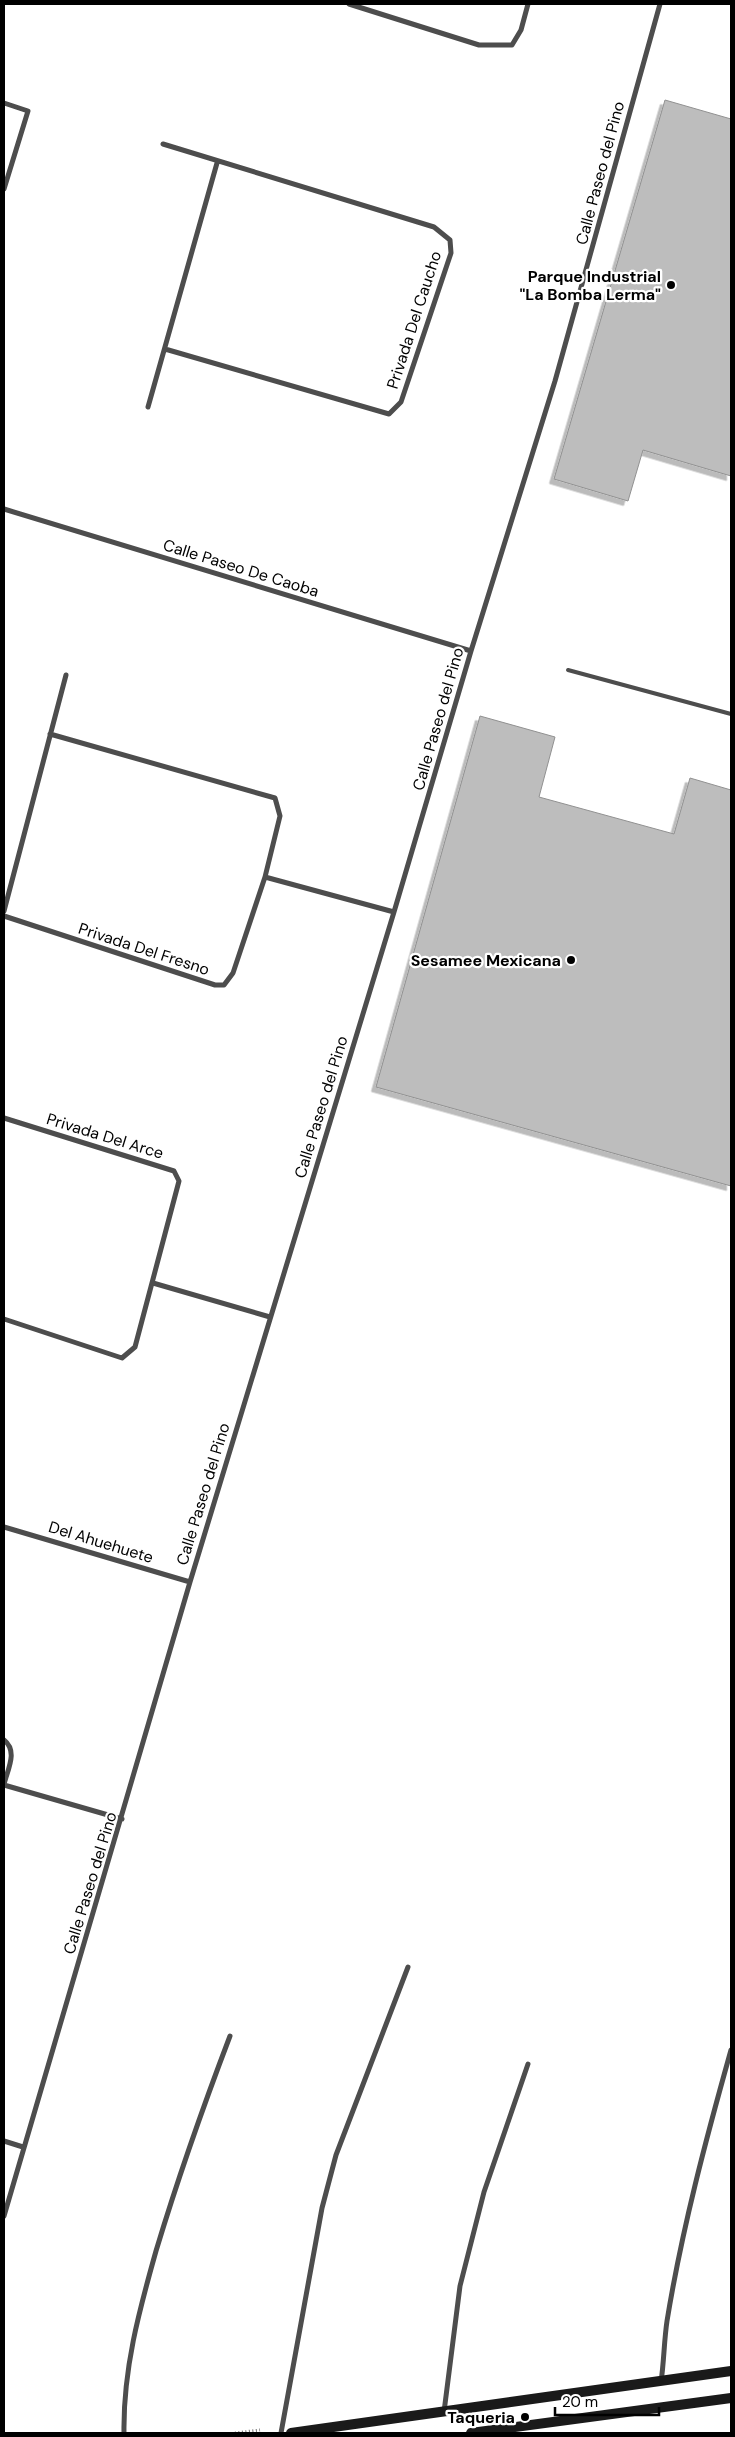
<svg xmlns="http://www.w3.org/2000/svg" width="735" height="2437" viewBox="0 0 735 2437" font-family="'DM Sans',sans-serif">
  <style>
    .building { fill: #bdbdbd; stroke: #919191; filter: url(#shadow) }
    .lines { fill: none; stroke-linecap: round; stroke-linejoin: round }
    .path { stroke: #6f6f6f; stroke-width: 3; stroke-dasharray: 1 2.5; stroke-linecap: butt }
    .lane { stroke: #4d4d4d; stroke-width: 4 }
    .street { stroke: #4d4d4d; stroke-width: 5 }
    .secondary { stroke: #1a1a1a; stroke-width: 10 }
    .poi-dot { fill: #000; stroke: #fff; stroke-width: 2 }
    .labels { text-anchor: middle; dominant-baseline: central; stroke-width: 4.5; stroke-linejoin: round; paint-order: stroke }
    .street-label { font-size: 16px; fill: #000; stroke: #fff }
    .poi-label { font-size: 16px; font-weight: bold; fill: #000; stroke: #fff; text-anchor: end }
  </style>
  <defs>
    <filter id="shadow"><feDropShadow dx="-4.5" dy="4.5" stdDeviation="0" flood-color="#0004"/></filter>
  </defs>
  <rect width="100%" height="100%" fill="#fff"/>
  <path class="building" d="M665 100 731 119V476L643 450 628 501 554 479Z
    M480 716 555 737 539 797 674 834 690 778 731 790V1186L376 1087Z"/>
  <g class="lines">
    <path class="path" d="M235 2433 260 2430"/>
    <path class="lane" d="M568 670 731 714"/>
    <path class="street" d="M349 4 479 45H512L521 30 528 4
      M4 103 28 111 4 189
      M163 144 434 227 450 240 451 253 401 402 389 414 165 349
      M148 407 217 163
      M4 509 471 651
      M265 877 394 912
      M4 911 66 675
      M4 916 215 985H224L233 973 265 877 280 816 275 798 50 734
      M4 1118 174 1171 179 1181 135 1347 122 1358 4 1319
      M153 1283 270 1317
      M4 1527 190 1582
      M4 1740C18 1751 8 1769 4 1784
      M4 1785 122 1819
      M4 2141 23 2147
      M4 2216 190 1582 394 912 471 651 555 381 660 4
      M661 2382C664 2362 664 2341 667 2321 682 2229 706 2139 731 2050
      M444 2412 460 2286 484 2192 528 2064
      M124 2433C123 2370 139 2311 156 2251 178 2178 203 2107 230 2036
      M281 2433 322 2208 336 2155 408 1967"/>
    <path class="secondary" d="M291 2433 731 2371
      M471 2433 731 2398"/>
  </g>
  <g class="poi-dot">
    <circle cx="671" cy="285" r="5"/>
    <circle cx="571" cy="960" r="5"/>
    <circle cx="525" cy="2417" r="5"/>
  </g>
  <g class="labels">
    <g class="street-label">
      <text transform="translate(600 173) rotate(-75)">Calle Paseo del Pino</text>
      <text transform="translate(414 320) rotate(-72)">Privada Del Caucho</text>
      <text transform="translate(241 568) rotate(17)">Calle Paseo De Caoba</text>
      <text transform="translate(438 719) rotate(-74)">Calle Paseo del Pino</text>
      <text transform="translate(144 949) rotate(18)">Privada Del Fresno</text>
      <text transform="translate(321 1107) rotate(-73)">Calle Paseo del Pino</text>
      <text transform="translate(105 1136) rotate(17)">Privada Del Arce</text>
      <text transform="translate(203 1494) rotate(-73)">Calle Paseo del Pino</text>
      <text transform="translate(101 1542) rotate(17)">Del Ahuehuete</text>
      <text transform="translate(90 1883) rotate(-73)">Calle Paseo del Pino</text>
    </g>
    <g class="poi-label">
      <text x="661" y="276">Parque Industrial<tspan x="661" dy="18">"La Bomba Lerma"</tspan></text>
      <text x="561" y="960">Sesamee Mexicana</text>
      <text x="515" y="2417">Taqueria</text>
    </g>
  </g>
  <rect width="735" height="2437" fill="none" stroke="#000000" stroke-width="10"/>
  <path d="M555 2407v8h104v-8" fill="none" stroke="#000000" stroke-width="2.5"/>
  <text x="562" y="2407" font-size="15" fill="#000000" stroke="#ffffff" stroke-width="4" paint-order="stroke">20 m</text>
</svg>
